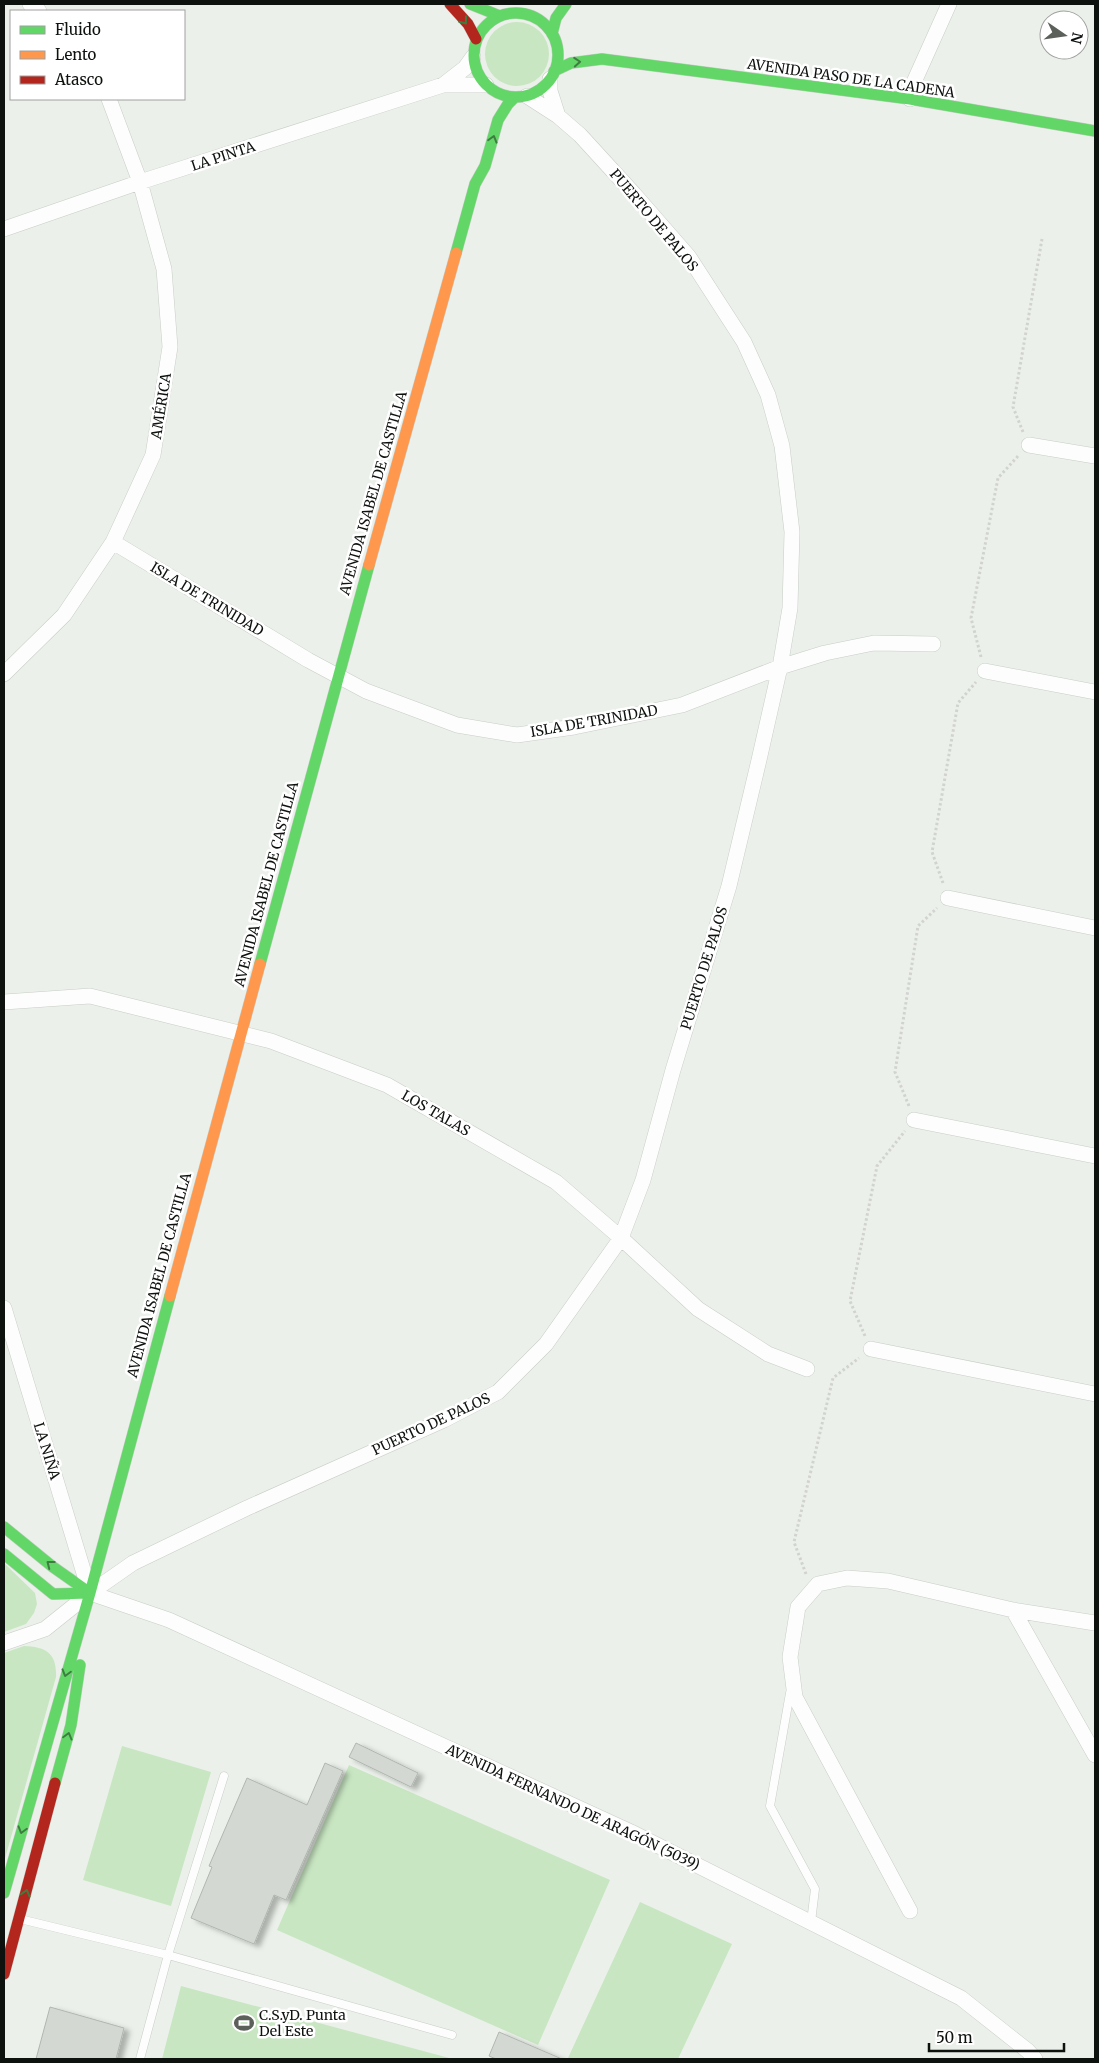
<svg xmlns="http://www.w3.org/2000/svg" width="1099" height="2063" viewBox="0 0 1099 2063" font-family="Merriweather,serif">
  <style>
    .green { fill: #c8e6c2 }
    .building { fill: #d3d8d2; stroke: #b1b6b1; filter: url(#shadow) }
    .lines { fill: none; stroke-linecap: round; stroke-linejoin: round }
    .lane-casing { stroke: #c8cdc7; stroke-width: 9 }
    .street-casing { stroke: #c8cdc7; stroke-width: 16 }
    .fast-casing { stroke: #c8cdc7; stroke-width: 12 }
    .slow-casing { stroke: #c8cdc7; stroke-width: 12 }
    .jam-casing { stroke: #c8cdc7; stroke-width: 12 }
    .path { stroke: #d2d3d0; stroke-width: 3; stroke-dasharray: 2.5 2.5; stroke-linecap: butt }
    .lane { stroke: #fcfdfc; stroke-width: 8 }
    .street { stroke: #fcfdfc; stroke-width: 15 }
    .fast { stroke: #63d668; stroke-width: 11 }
    .slow { stroke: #ff974d; stroke-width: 11 }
    .jam { stroke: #b3261e; stroke-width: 11 }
    .oneway { stroke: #3d7e40 }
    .labels { text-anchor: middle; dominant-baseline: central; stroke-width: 5; stroke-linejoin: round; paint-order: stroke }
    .street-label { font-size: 14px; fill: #0e120e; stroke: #fff }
    .poi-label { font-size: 14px; fill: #0e120e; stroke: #fff; text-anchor: start }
  </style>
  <defs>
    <filter id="shadow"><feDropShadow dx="5.5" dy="3" stdDeviation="2.5" flood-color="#0004"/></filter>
  </defs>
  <rect width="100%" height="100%" fill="#ebf1ea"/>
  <path class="green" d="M485 54a32 32 0 1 1 64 0a32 32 0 1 1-64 0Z
    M4 1563 35 1593 37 1604 34 1613 26 1624 4 1632Z
    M24 1646C46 1647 57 1653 56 1677L4 1862V1653Z
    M122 1746 211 1772 171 1906 83 1880Z
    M349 1765 610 1880 538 2045 277 1930Z
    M640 1902 732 1944 678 2059H572L568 2058Z
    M181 1986 453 2059H162Z"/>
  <path class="building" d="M356 1743 418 1773 411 1787 349 1757Z
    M325 1763 343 1771 286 1900 274 1895 254 1944 191 1918 212 1867 209 1866 247 1778 307 1805Z
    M50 2007 124 2028 116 2059H36Z
    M499 2032 562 2059H496L489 2056Z"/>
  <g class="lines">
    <defs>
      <path id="lane" d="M790 1693 770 1806 815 1889 811 1922
        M20 1919 168 1955 452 2035
        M140 2059 168 1955 224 1776"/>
      <path id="street" d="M30 4 39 11
        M550 79V91L558 116
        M443 85 465 68 473 57
        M910 99 914 82 949 4
        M4 229 140 182 443 85H486
        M1029 445 1095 456
        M113 542 308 660 366 691 457 725 517 735 574 727 682 705 780 667 825 653 874 643 933 644
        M985 671 1095 692
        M4 674 64 615 113 542 153 455 170 347 164 269 140 182 109 99
        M948 898 1095 928
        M4 1002 90 996 271 1041 387 1085 556 1182 621 1238 698 1309 768 1354 807 1369
        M914 1120 1095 1156
        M4 1308 90 1593
        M871 1349 1095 1394
        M90 1593 169 1620 631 1832 961 1998 1028 2051 1035 2059
        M1013 1610 1095 1755
        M4 1643 45 1629 90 1593 133 1563 247 1508 444 1420 498 1392 546 1344 621 1238 643 1180 673 1070 729 886 759 760 780 667 790 608 792 532 782 446 768 395 744 342 689 257 634 194 580 135 558 116 527 96
        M910 1911 795 1697 790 1657 798 1607 818 1584 847 1578 888 1581 1013 1610 1095 1623"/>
      <path id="fast" d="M470 4 500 16
        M474 55a42 42 0 1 1 84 0a42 42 0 1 1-84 0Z
        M552 34 556 18 566 4
        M554 71 571 63 602 59 910 99 1095 131
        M456 253 475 184 485 166 498 120 508 104 515 97
        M260 964 369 565
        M4 1527 53 1567 90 1593
        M4 1554 53 1594 90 1593
        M55 1783 71 1725 80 1665
        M4 1893 90 1593 170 1296"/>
      <path id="slow" d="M369 565 456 253
        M170 1296 260 964"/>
      <path id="jam" d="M450 4 468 24 476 39
        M4 1974 55 1783"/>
    </defs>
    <use href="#lane" class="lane-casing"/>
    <use href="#street" class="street-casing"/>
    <use href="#fast" class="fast-casing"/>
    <use href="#slow" class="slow-casing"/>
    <use href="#jam" class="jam-casing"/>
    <path class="path" d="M1023 432 1013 407 1042 239
      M981 657 971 618 998 478 1019 455
      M943 883 932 852 958 703 976 682
      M909 1106 895 1072 918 926 937 908
      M865 1336 850 1301 877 1166 905 1131
      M806 1574 794 1542 833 1378 859 1358"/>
    <use href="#lane" class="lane"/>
    <use href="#street" class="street"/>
    <use href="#fast" class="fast"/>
    <use href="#slow" class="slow"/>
    <use href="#jam" class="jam"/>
  </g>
  <defs><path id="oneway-chevron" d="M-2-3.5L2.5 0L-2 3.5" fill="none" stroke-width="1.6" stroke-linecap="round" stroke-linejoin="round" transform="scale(1.25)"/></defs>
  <g class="oneway">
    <use href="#oneway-chevron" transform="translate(464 21) rotate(53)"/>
    <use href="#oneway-chevron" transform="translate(577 62) rotate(-4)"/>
    <use href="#oneway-chevron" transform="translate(493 139) rotate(-74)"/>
    <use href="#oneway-chevron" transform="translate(50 1564) rotate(-142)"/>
    <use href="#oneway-chevron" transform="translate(66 1673) rotate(106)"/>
    <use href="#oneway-chevron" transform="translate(68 1736) rotate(-75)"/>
    <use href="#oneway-chevron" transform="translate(22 1830) rotate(106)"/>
    <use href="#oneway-chevron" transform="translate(26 1893) rotate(-75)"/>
  </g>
  <defs>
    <symbol id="stadium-bare" viewBox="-9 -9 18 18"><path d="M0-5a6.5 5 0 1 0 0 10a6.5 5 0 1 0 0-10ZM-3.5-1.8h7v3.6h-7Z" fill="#5b605b" stroke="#fff" stroke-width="2.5" paint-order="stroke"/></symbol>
  </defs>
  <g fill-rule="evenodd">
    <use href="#stadium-bare" x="230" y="2009" width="28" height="28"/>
  </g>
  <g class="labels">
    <g class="street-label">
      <text transform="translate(851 78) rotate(8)">AVENIDA PASO DE LA CADENA</text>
      <text transform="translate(223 156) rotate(-18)">LA PINTA</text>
      <text transform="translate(654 220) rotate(50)">PUERTO DE PALOS</text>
      <text transform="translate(161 406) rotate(-81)">AMÉRICA</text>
      <text transform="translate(373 493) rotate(-74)">AVENIDA ISABEL DE CASTILLA</text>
      <text transform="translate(207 599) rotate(31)">ISLA DE TRINIDAD</text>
      <text transform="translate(594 721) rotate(-10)">ISLA DE TRINIDAD</text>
      <text transform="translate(266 884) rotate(-75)">AVENIDA ISABEL DE CASTILLA</text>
      <text transform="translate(704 968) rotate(-73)">PUERTO DE PALOS</text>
      <text transform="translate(436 1113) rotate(30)">LOS TALAS</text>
      <text transform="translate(159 1275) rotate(-75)">AVENIDA ISABEL DE CASTILLA</text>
      <text transform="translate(431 1424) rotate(-25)">PUERTO DE PALOS</text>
      <text transform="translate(47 1451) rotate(73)">LA NIÑA</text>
      <text transform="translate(573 1807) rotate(25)">AVENIDA FERNANDO DE ARAGÓN (5039)</text>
    </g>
    <g class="poi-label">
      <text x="259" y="2015">C.S.yD. Punta<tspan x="259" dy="16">Del Este</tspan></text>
    </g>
  </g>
  <rect width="1099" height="2063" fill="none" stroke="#0e120e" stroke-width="10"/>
  <rect x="10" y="10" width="175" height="90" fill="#ffffff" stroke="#9fa09f"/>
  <rect x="20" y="26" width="25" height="8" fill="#63d668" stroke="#9fa09f"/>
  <text x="55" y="35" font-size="15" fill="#0e120e">Fluido</text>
  <rect x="20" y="51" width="25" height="8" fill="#ff974d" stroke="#9fa09f"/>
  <text x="55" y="60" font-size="15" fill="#0e120e">Lento</text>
  <rect x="20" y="76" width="25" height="8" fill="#b3261e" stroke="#9fa09f"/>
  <text x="55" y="85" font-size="15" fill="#0e120e">Atasco</text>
  <g transform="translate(1064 35) rotate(103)"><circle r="24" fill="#ffffff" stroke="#9fa09f"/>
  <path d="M0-4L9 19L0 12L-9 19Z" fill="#5b605b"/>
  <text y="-8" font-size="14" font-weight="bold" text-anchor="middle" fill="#0e120e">N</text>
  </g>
  <path d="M929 2043v8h135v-8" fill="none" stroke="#0e120e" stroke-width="2.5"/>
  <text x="936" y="2043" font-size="15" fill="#0e120e" stroke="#ffffff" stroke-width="4" paint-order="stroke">50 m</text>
</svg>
